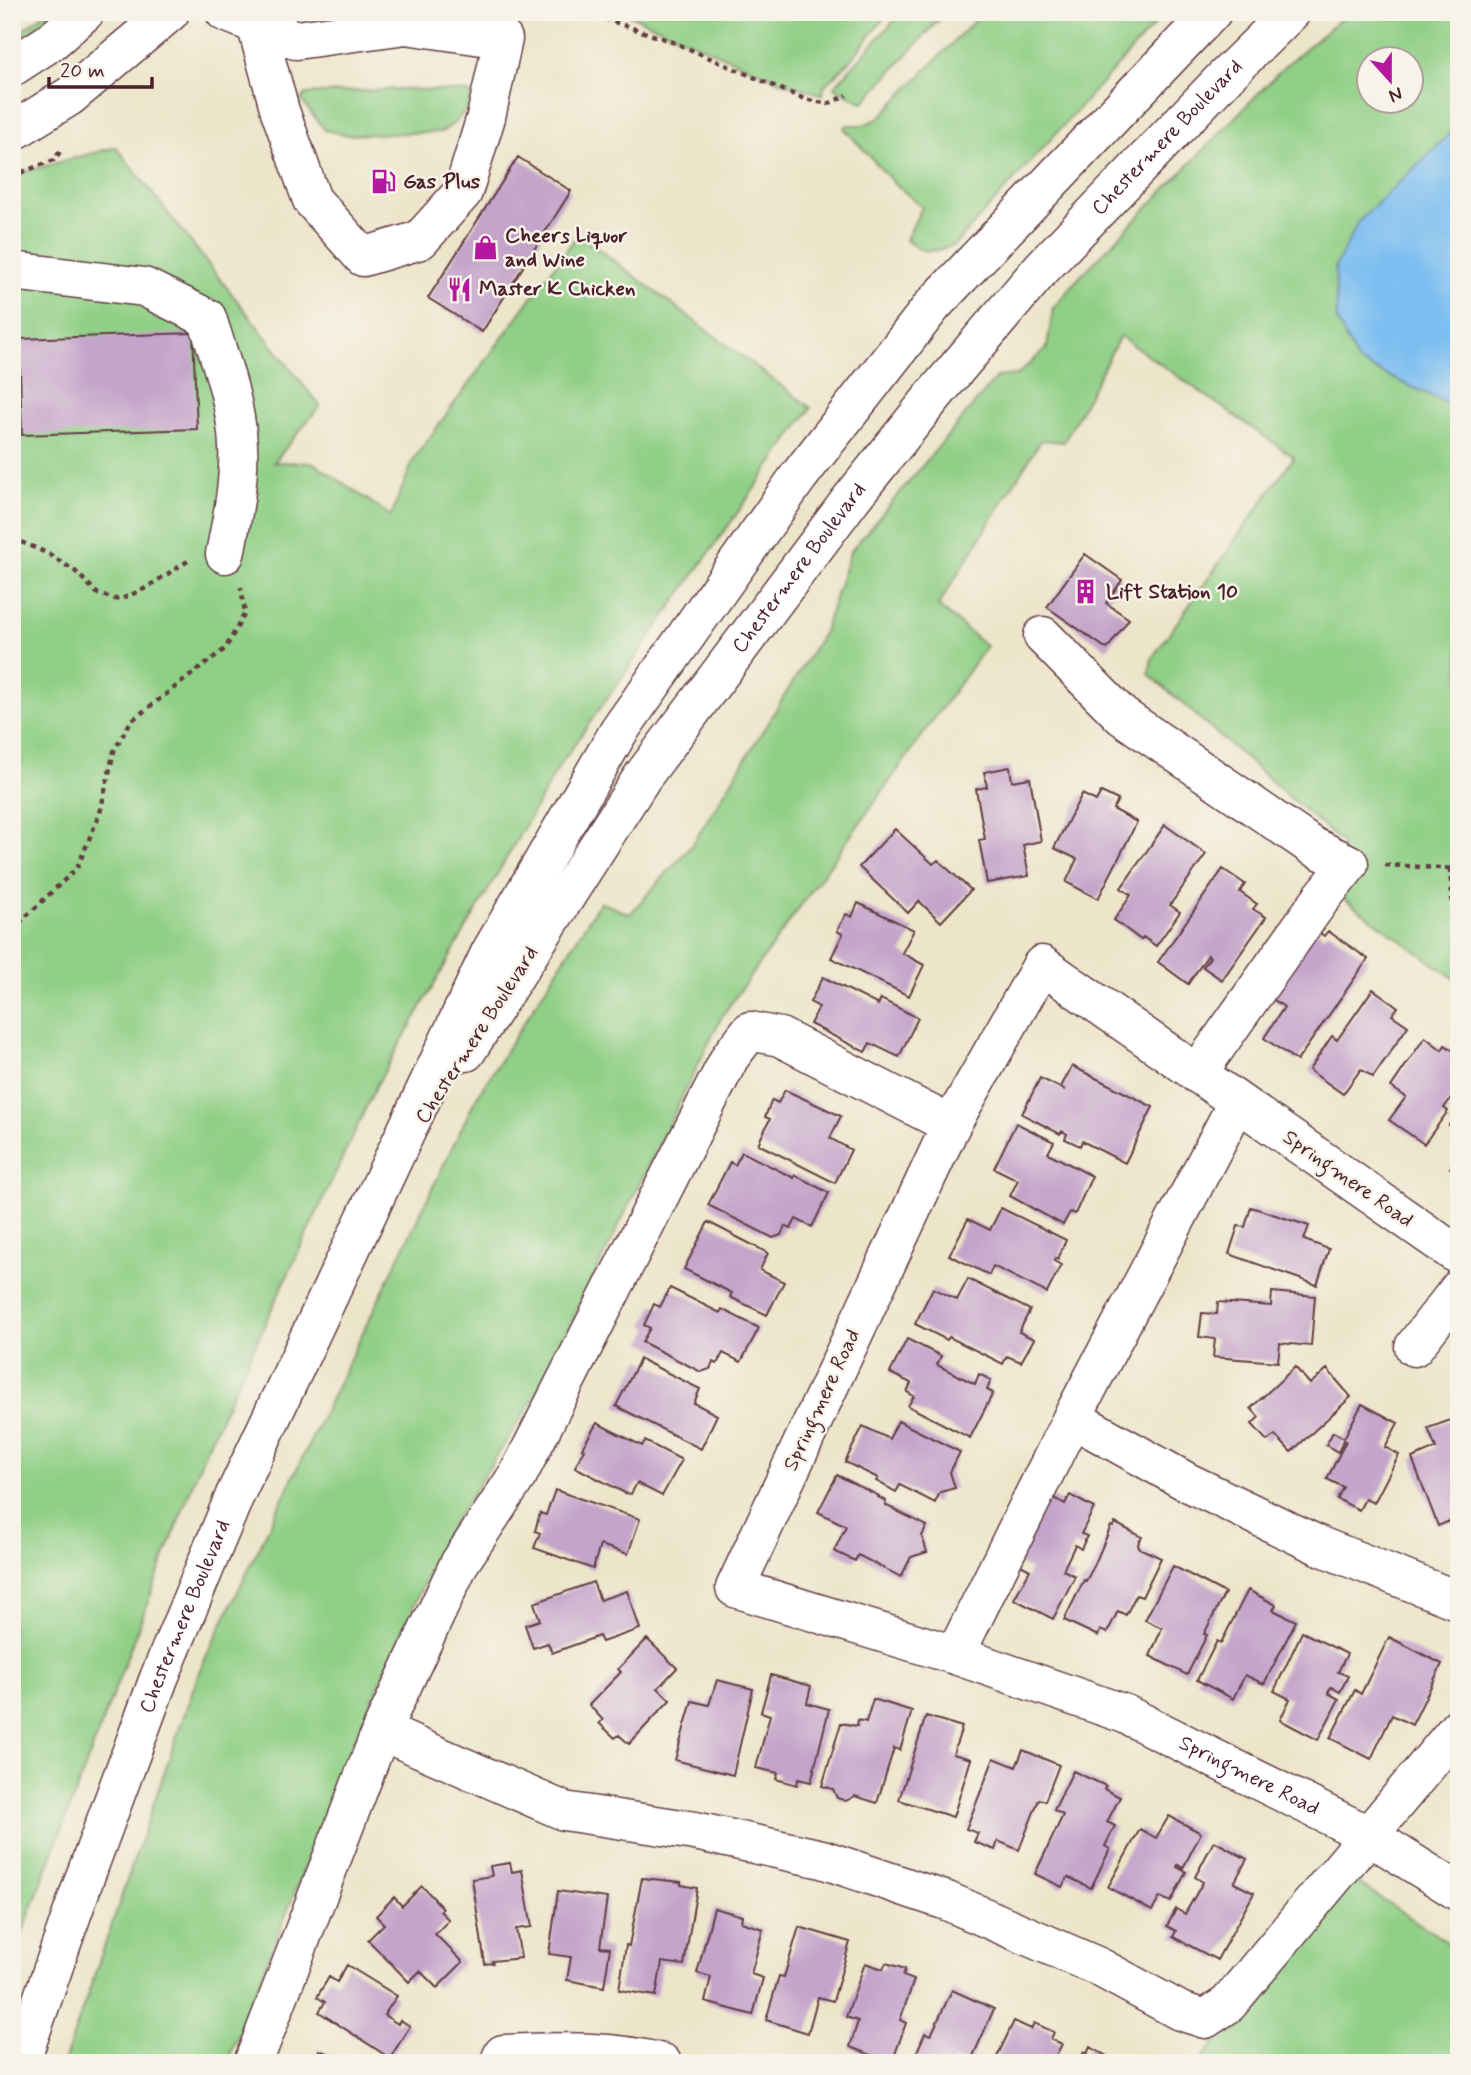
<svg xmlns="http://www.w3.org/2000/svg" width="1471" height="2075" viewBox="0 0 1471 2075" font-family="Mynerve,sans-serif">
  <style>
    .green { fill: #90cf86; stroke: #6d7758; stroke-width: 2; fill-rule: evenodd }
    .water { fill: #7bbef1; stroke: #626e8e; stroke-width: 2 }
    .building { fill: #c4a4ca }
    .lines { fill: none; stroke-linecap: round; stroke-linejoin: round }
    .minor-casing { stroke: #623d43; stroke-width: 41 }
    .major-casing { stroke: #623d43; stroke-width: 41 }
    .path { stroke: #623d43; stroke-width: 4.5; stroke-dasharray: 5 5; stroke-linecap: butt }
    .minor { stroke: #fff; stroke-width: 38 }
    .major { stroke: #fff; stroke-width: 38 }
    .labels { text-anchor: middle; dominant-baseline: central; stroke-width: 5; stroke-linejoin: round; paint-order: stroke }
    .street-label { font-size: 21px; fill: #4a1f2b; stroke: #f7f3e8 }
    .poi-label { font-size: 21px; font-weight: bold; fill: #4a1f2b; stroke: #f7f3e8; text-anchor: start }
  </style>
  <rect width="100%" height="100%" fill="#f7f3e8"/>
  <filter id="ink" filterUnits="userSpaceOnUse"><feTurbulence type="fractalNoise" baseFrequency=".0143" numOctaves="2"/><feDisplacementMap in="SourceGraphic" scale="14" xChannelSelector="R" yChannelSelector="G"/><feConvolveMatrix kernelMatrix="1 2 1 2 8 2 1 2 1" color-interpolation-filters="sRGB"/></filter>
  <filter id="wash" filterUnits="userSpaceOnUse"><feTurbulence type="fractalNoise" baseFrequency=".00686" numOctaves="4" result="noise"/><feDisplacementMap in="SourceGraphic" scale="28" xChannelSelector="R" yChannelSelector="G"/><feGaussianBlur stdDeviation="1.57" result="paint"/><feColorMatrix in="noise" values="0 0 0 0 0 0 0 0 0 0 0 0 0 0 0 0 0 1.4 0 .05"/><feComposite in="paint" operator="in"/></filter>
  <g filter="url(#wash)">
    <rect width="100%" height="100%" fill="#ede5ca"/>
    <path class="green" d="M47 12H57L12 45V38Z
      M623 12H889L849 62 824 86 823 95 780 81Z
      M902 12H946L863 103 834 87Z
      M983 12H1166L955 245C935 252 922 255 906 240L922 207 892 181 844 128 847 125H863L878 119Z
      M1349 12H1459V982L1344 899 1342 843 1149 674 1152 658 1294 457 1120 336 1064 442 1041 440 938 606 986 646 722 1016 533 1400 443 1539 358 1733 227 2063H64L199 1672 475 1100 600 902 630 914 692 845 824 632 850 552 997 377 1017 375 1047 348 1053 308 1077 280 1285 66ZM1370 60H1412V102H1370Z
      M401 89 468 92 471 95C469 111 454 125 441 132L347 135 325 130 301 100 306 94Z
      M116 147 320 406 274 462 314 463 391 516 414 459 578 234 811 408 558 768 376 1086 204 1454 12 1960V175Z
      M1352 1879 1459 1950V2063H1198Z"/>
    <path class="water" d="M1459 125V409L1358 362 1337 321 1335 267 1359 221Z"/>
    <g id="blocks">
      <path class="building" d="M518 157 571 191 482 332 428 298Z
        M193 333 197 429 22 435 19 339Z
        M1085 554 1122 580 1106 603 1129 619 1107 649 1047 607Z
        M1010 767 1012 781 1030 778 1041 841 1023 845 1029 876 987 883 979 840 985 839 976 789 987 787 984 772Z
        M1101 792 1118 800 1113 809 1137 822 1098 899 1066 882 1077 859 1054 848 1082 794 1096 801Z
        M1165 825 1206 854 1170 905 1180 912 1156 946 1143 937 1141 940 1114 920 1131 895 1121 888Z
        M895 829 933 864 938 860 971 890 941 922 919 901 908 913 859 867Z
        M1223 869 1245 884 1240 892 1257 904 1253 909 1266 917 1222 980 1203 967 1210 957 1208 955 1188 984 1158 962Z
        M858 903 914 930 902 953 924 965 909 996 831 958 843 934 837 931 846 914 852 917Z
        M1310 926 1324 936 1328 931 1368 959 1297 1061 1264 1038 1284 1007 1264 993Z
        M823 977 878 1005 881 999 918 1018 899 1057 870 1043 865 1052 810 1024 819 1007 810 1002Z
        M1373 989 1398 1007 1392 1015 1408 1026 1373 1077 1361 1069 1343 1094 1309 1070 1332 1036 1337 1040Z
        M1425 1037 1442 1050 1445 1045 1459 1055V1087L1444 1108 1448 1111 1424 1144 1389 1120 1406 1097 1391 1087Z
        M1072 1066 1153 1107 1125 1163 1082 1141 1080 1146 1065 1139 1067 1134 1062 1131 1060 1134 1022 1114 1040 1078 1065 1090 1061 1087Z
        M785 1090 841 1116 830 1138 851 1150 835 1183 758 1144 770 1119 765 1117 772 1100 778 1103Z
        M1459 1112V1136L1455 1134 1457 1130 1449 1125Z
        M1016 1123 1054 1142 1048 1153 1092 1176 1075 1214 1070 1212 1063 1225 1010 1196 1018 1180 994 1168Z
        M742 1152 794 1178 795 1175 829 1193 812 1227 796 1219 791 1229 785 1226 781 1235 773 1238 708 1205 730 1162 735 1165Z
        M1459 1156V1174L1450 1168Z
        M1251 1207 1309 1226 1304 1240 1329 1249 1317 1285 1229 1254 1238 1226 1245 1227Z
        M1001 1208 1066 1240 1058 1259 1056 1258 1054 1261 1061 1265 1047 1293 993 1266 989 1275 949 1255 968 1219 990 1230Z
        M708 1222 768 1253 760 1270 784 1282 767 1315 730 1297 732 1293 684 1269Z
        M968 1279 1030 1310 1019 1332 1034 1339 1021 1362 1007 1356 1003 1364 949 1337 947 1340 915 1324 933 1288 957 1300Z
        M670 1288 720 1313 722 1309 759 1328 741 1362 723 1353 717 1364 713 1362 710 1369 701 1372 642 1342 650 1328 644 1325 654 1304 660 1307Z
        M1272 1292 1315 1296 1311 1346 1280 1343 1278 1362 1213 1357 1215 1339 1199 1337 1202 1313 1217 1314 1218 1302 1271 1306Z
        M907 1339 941 1356 937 1365 975 1384 979 1374 991 1380 987 1390 993 1393 970 1438 908 1406 914 1396 907 1392 911 1383 890 1373Z
        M640 1359 700 1389 694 1403 717 1415 701 1449 616 1406Z
        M1295 1367 1310 1384 1327 1369 1351 1397 1291 1452 1275 1435 1267 1441 1252 1424 1259 1417 1251 1408Z
        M1362 1404 1398 1423 1385 1447 1399 1455 1374 1503 1365 1499 1359 1510 1337 1499 1343 1487 1327 1479 1346 1441 1344 1440 1338 1452 1326 1445 1333 1432 1344 1438Z
        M1459 1417V1517L1438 1526 1412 1458 1436 1448 1428 1428Z
        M898 1421 960 1452 950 1472 955 1488 940 1492 935 1503 900 1485 896 1492 876 1481 878 1478 845 1462 863 1426 889 1439Z
        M597 1423 642 1446 645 1441 682 1460 662 1496 637 1483 631 1494 625 1493 575 1467 584 1449 582 1448Z
        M837 1475 879 1496 878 1497 886 1501 885 1505 927 1526 922 1536 927 1552 911 1557 901 1577 858 1555 855 1561 834 1551 846 1526 818 1512Z
        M555 1490 640 1519 628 1554 600 1545 593 1569 534 1548 540 1533 535 1531 540 1513 546 1515Z
        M1043 1492 1065 1504 1070 1495 1094 1508 1081 1534 1087 1536 1081 1549 1075 1545 1063 1570 1075 1576 1053 1619 1014 1599 1030 1570 1009 1559Z
        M1115 1523 1142 1537 1138 1544 1139 1548 1161 1558 1142 1597 1136 1595 1126 1615 1118 1611 1107 1633 1100 1630 1098 1636 1064 1620 1084 1580 1086 1581 1094 1566 1111 1526 1113 1527Z
        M1173 1566 1225 1593 1204 1634 1207 1635 1187 1675 1150 1656 1162 1628 1145 1620Z
        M593 1582 600 1600 627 1591 640 1629 602 1642 599 1636 552 1653 548 1643 533 1648 525 1625 540 1620 534 1603Z
        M1248 1590 1276 1605 1273 1610 1296 1621 1264 1684 1245 1675 1233 1699 1197 1680 1217 1641 1221 1643Z
        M1302 1632 1347 1654 1338 1672 1348 1676 1340 1692 1331 1687 1328 1693 1339 1699 1318 1740 1280 1720 1290 1699 1274 1691Z
        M1389 1637 1442 1664 1412 1725 1392 1715 1371 1759 1330 1738 1355 1690 1361 1694Z
        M647 1639 677 1668 658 1688 670 1700 629 1744 619 1735 615 1738 599 1723 603 1720 589 1705 621 1672 618 1669Z
        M771 1675 811 1686 807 1703 829 1709 811 1782 798 1779 797 1785 776 1779 778 1773 756 1768 770 1715 761 1712Z
        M717 1680 753 1689 733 1775 675 1760 692 1701 709 1705Z
        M873 1699 912 1711 900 1750 894 1748 877 1803 855 1796 846 1801 837 1798 833 1789 822 1786 841 1723 857 1726 858 1720 866 1722Z
        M926 1716 962 1727 953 1754 971 1759 953 1817 899 1800Z
        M1023 1750 1059 1765 1045 1801 1039 1799 1019 1850 998 1841 995 1850 974 1842 978 1833 966 1829 994 1758 1016 1767Z
        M1073 1771 1106 1786 1104 1789 1120 1797 1107 1822 1115 1826 1105 1846 1110 1849 1091 1888 1068 1877 1062 1887 1035 1874 1063 1815 1054 1810Z
        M1169 1816 1201 1833 1183 1868 1178 1865 1177 1867 1186 1872 1171 1902 1160 1897 1152 1911 1108 1887 1140 1829 1156 1838Z
        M1214 1841 1247 1859 1234 1883 1254 1893 1217 1960 1173 1937 1176 1931 1167 1926 1176 1909 1185 1914 1203 1882 1195 1877Z
        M510 1863 512 1872 522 1870 532 1927 516 1929 521 1958 492 1961 493 1963 485 1964 472 1879 492 1876 490 1866Z
        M642 1878 681 1882V1885L697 1888 684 1965 662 1962 656 1996 619 1990 626 1945 629 1946Z
        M422 1886 443 1908 440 1911 449 1920 435 1934 463 1962 437 1988 420 1971 409 1982 368 1940 384 1924 376 1916 394 1897 402 1906Z
        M558 1891 607 1898 600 1947 610 1948 604 1987 567 1980 571 1957 549 1954Z
        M714 1908 742 1916 741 1922 763 1929 751 1974 763 1978 753 2015 705 2002 711 1977 697 1973Z
        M799 1927 850 1942 833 2001 818 1997 808 2033 766 2020 779 1976 784 1977Z
        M865 1963 883 1969 886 1963 905 1969 903 1976 914 1980 900 2020 906 2023 893 2060 887 2058V2061L850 2047 858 2021 846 2017Z
        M347 1965 397 1996 384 2015 398 2024 400 2020 410 2026 390 2058 319 2012 325 2002 317 1997 329 1977 337 1982Z
        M952 1990 994 2009 970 2063 954 2060 952 2063H912L925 2033 931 2035Z
        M1014 2021 1031 2029 1034 2023 1054 2032 1051 2039 1062 2044 1052 2063H994Z
        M1090 2047 1114 2060 1112 2063H1078L1084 2052 1087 2054Z
        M319 2050 352 2063H314Z"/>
    </g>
  </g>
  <g filter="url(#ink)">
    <use href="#blocks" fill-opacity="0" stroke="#623d43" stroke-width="2"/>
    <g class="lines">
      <defs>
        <g id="minor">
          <path d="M225 12 296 40 406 25 426 12"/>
          <path d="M256 24 280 111 312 200 363 257 420 240 463 192 486 117 503 39 406 25"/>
          <path d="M12 67 52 41 85 12"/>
          <path d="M12 132 70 96 170 12"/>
          <path d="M12 271 144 287 207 318C220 359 236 402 238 445 240 481 232 519 225 554"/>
          <path d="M1043 636 1122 716 1312 846 1349 864 1320 900 1197 1074"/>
          <path id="s1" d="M1459 1256 1042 965 951 1125 735 1588 955 1655 1125 1714 1368 1835 1459 1892"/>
          <path d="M1414 1347 1459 1289"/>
          <path d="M1072 1418 1187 1482 1320 1546 1459 1601"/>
          <path d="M955 1655 1072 1418 1237 1103"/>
          <path d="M381 1731 564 1811 695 1831 822 1859 947 1901 1099 1967 1180 2011 1205 2019 1228 2004 1459 1727"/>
          <path d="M253 2063 381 1731 459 1564 519 1473 730 1057 750 1031 780 1037 951 1125"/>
          <path d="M499 2063 503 2054C556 2052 611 2049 662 2063"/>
        </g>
        <g id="major">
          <path id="s2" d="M466 1052 643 776 851 499 935 394 1041 269 1226 76 1291 12"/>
          <path id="s3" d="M20 2063 85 1877 159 1678 235 1495 490 953 619 731 799 476 933 305 1212 12"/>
        </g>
      </defs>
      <use href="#minor" class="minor-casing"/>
      <use href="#major" class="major-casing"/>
      <path class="path" d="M585 12 673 42 804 99 828 104 847 95
        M12 176 54 160 62 149
        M12 538 49 554 75 571 98 594 119 600 144 589 191 559
        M1385 865 1459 869
        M1450 868 1454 932 1459 942
        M12 930 77 868 100 813 114 751 131 721 225 649 245 613 241 587"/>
      <use href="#minor" class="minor"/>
      <use href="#major" class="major"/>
    </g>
  </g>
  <defs>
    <symbol id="fuel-bare" viewBox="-9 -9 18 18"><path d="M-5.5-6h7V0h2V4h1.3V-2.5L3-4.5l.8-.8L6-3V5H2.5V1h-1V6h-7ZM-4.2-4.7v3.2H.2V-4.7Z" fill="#b5179e" stroke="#f7f3e8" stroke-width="2.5" paint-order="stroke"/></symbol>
    <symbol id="shop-bare" viewBox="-9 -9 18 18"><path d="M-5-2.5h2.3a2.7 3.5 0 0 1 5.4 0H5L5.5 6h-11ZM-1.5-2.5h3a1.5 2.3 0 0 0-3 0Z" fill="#b5179e" stroke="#f7f3e8" stroke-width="2.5" paint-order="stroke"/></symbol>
    <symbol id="restaurant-bare" viewBox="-9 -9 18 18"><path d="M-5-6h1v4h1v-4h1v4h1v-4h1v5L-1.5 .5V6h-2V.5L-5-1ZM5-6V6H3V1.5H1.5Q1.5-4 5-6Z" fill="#b5179e" stroke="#f7f3e8" stroke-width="2.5" paint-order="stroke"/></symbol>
    <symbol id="building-bare" viewBox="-9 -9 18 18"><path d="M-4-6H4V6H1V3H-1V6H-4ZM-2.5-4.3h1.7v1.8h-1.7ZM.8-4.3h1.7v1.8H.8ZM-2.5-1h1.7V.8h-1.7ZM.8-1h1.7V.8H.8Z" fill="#b5179e" stroke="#f7f3e8" stroke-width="2.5" paint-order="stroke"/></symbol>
  </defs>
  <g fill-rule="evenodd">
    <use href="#fuel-bare" x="366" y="164" width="35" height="35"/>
    <use href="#shop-bare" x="468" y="230" width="35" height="35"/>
    <use href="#restaurant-bare" x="442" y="272" width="35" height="35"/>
    <use href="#building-bare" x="1068" y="574" width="35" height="35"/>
  </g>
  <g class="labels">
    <g class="street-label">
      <text stroke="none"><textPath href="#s2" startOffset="1155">Chestermere Boulevard</textPath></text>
      <text stroke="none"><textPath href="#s2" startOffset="588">Chestermere Boulevard</textPath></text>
      <text transform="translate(477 1035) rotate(-57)">Chestermere Boulevard</text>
      <text transform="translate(1348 1179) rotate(35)">Springmere Road</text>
      <text transform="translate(822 1400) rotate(-65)">Springmere Road</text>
      <text stroke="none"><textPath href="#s3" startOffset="476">Chestermere Boulevard</textPath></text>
      <text stroke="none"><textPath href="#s1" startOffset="1752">Springmere Road</textPath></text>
    </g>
    <g class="poi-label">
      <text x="403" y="182">Gas Plus</text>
      <text x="505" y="236">Cheers Liquor<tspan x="505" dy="24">and Wine</tspan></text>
      <text x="479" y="289">Master K Chicken</text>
      <text x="1106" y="592">Lift Station 10</text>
    </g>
  </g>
  <rect width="1471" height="2075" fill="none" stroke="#f7f3e8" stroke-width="42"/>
  <g transform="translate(1390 80) rotate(159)"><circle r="33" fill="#f7f3e8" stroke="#b29e9c" stroke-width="2"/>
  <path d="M0-5L12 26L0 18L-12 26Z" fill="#b5179e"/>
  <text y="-10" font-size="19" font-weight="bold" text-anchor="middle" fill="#4a1f2b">N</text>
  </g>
  <path d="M49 77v10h103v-10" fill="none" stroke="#4a1f2b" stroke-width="3.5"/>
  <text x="60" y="77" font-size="21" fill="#4a1f2b" stroke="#f7f3e8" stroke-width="5" paint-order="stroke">20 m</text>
</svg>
